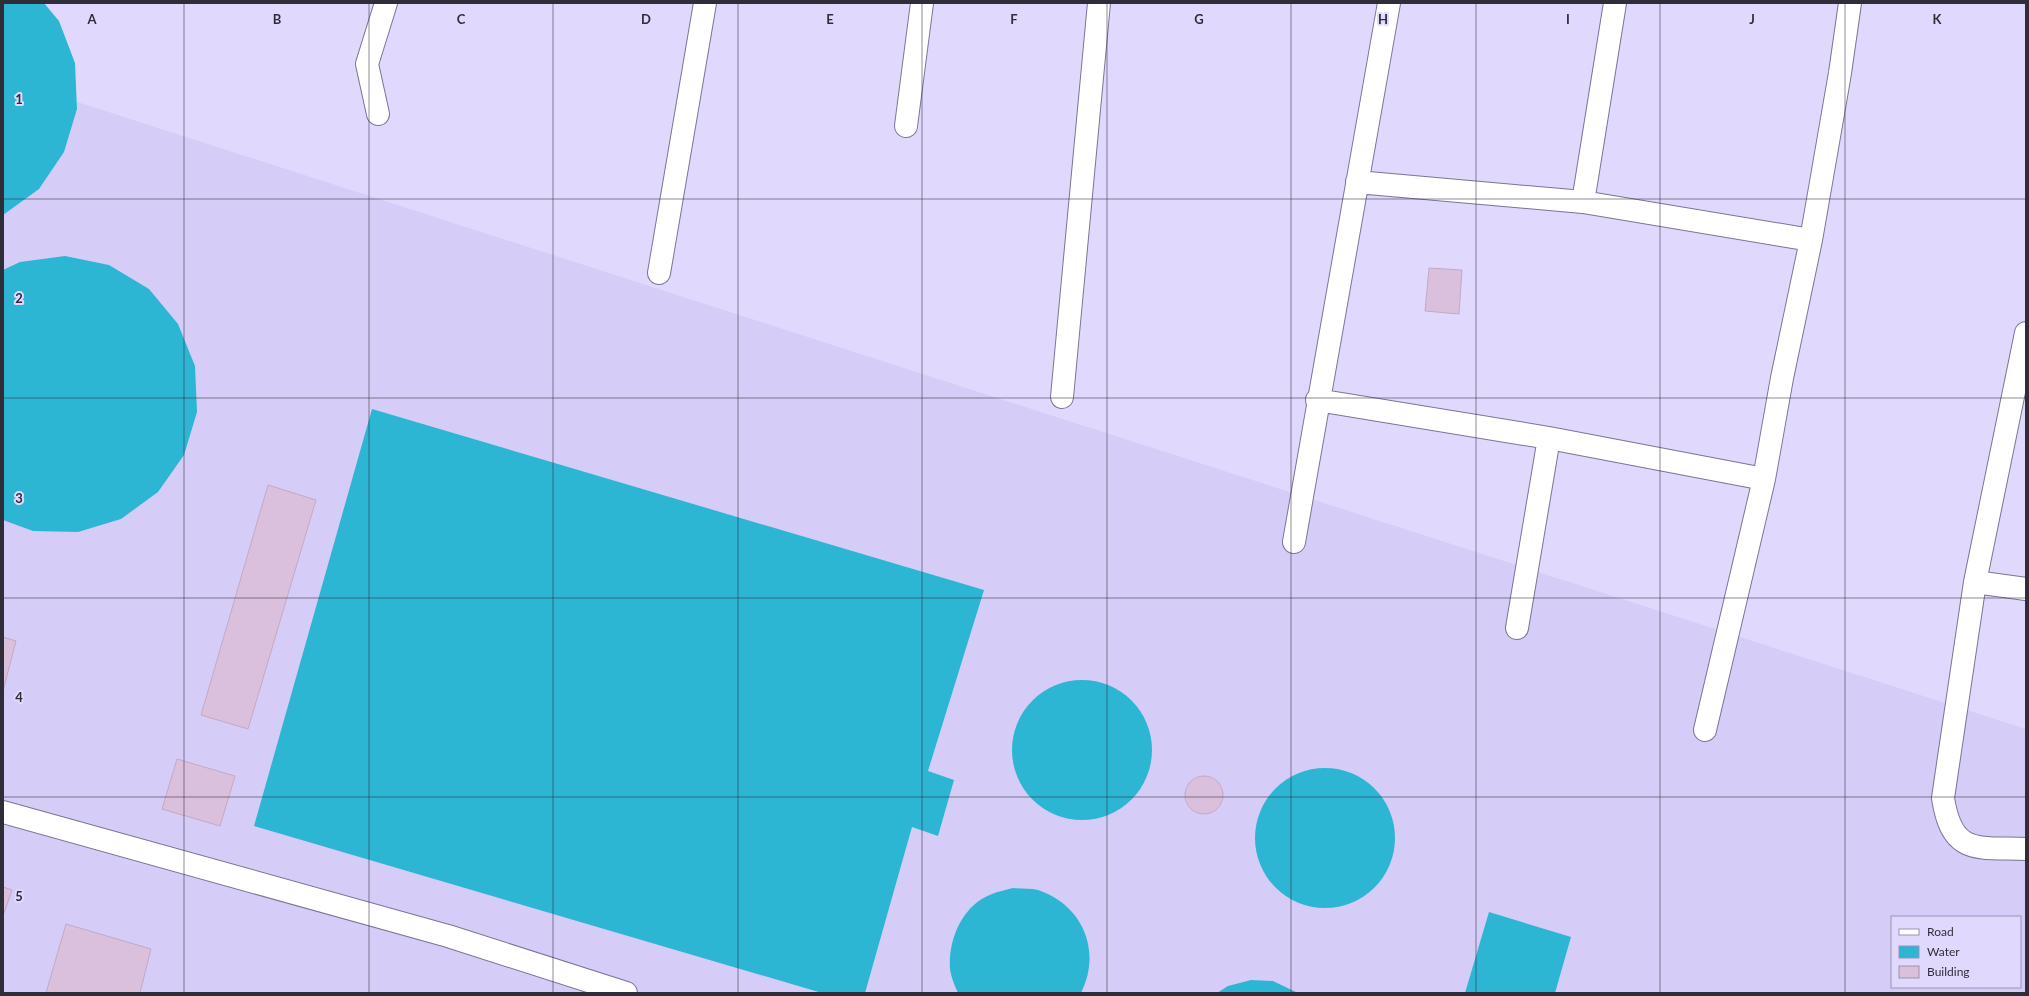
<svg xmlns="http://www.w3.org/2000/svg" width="2029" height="996" viewBox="0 0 2029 996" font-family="Lato,sans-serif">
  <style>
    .built { fill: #d5ccf7; fill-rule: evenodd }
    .water { fill: #2db6d4 }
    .building { fill: #dac0dd; stroke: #c3a9c6 }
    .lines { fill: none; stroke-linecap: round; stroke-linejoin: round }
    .minor-casing { stroke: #7b7494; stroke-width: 24 }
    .minor { stroke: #fff; stroke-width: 22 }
    .grid { fill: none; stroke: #302d3a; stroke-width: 1; stroke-opacity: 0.55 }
    .grid-label { font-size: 13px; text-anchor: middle; font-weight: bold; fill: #302d3a; stroke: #e1d9fd; stroke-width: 4; stroke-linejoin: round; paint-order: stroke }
  </style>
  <rect width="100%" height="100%" fill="#e1d9fd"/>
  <path class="built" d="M3 78 2026 729V993H3ZM1892 917H2020V987H1892Z"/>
  <path class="water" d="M3 3H44L59 21 75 63 77 109 64 152 39 189 3 215Z
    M65 256 109 265 149 289 178 324 195 366 197 412 184 455 158 492 121 519 78 532 33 531 3 520V270L20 262Z
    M372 409 984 590 928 771 954 780 938 836 912 827 865 993H822L254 826Z
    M1012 750a70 70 0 1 1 140 0a70 70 0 1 1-140 0Z
    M1255 838a70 70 0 1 1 140 0a70 70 0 1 1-140 0Z
    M1013 888C1021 889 1030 888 1038 890 1083 905 1102 951 1081 993H958C955 986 951 977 950 969 948 940 962 905 992 894 999 891 1006 890 1013 888Z
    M1489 912 1571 937 1555 993H1465Z
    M1251 980 1273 981 1298 993H1217L1228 986Z"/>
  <path class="building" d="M1429 268 1462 270 1459 314 1425 311Z
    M268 485 316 500 248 729 201 715Z
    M3 637 16 641 3 691Z
    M177 759 235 776 220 826 162 809Z
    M1185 795a19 19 0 1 1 38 0a19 19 0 1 1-38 0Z
    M3 887 12 890 3 916Z
    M66 924 151 949 140 993H46Z"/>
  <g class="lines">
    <defs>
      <path id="minor" d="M378 114 367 64 386 3
        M906 126 922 3
        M1357 182 1583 202 1811 240
        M1583 202 1615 3
        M659 273 705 3
        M2026 333 1975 582 1943 798C1952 856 1977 847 2026 849
        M1062 397 1099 3
        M1317 400 1549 438 1764 479
        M1294 542 1389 3
        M1975 582 2026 589
        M1517 628 1549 438
        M1705 730 1764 479 1782 378 1811 240 1840 73 1850 3
        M3 812 448 936 626 993"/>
    </defs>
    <use href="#minor" class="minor-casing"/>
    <use href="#minor" class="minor"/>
  </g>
  <path class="grid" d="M184 3V993M369 3V993M553 3V993M738 3V993M922 3V993M1107 3V993M1291 3V993M1476 3V993M1660 3V993M1845 3V993M3 199H2026M3 398H2026M3 598H2026M3 797H2026"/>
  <g class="grid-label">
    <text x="92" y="24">A</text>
    <text x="277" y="24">B</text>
    <text x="461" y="24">C</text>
    <text x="646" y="24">D</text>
    <text x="830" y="24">E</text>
    <text x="1014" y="24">F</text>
    <text x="1199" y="24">G</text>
    <text x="1383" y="24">H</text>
    <text x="1568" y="24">I</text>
    <text x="1752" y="24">J</text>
    <text x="1937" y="24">K</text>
    <text x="19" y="104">1</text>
    <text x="19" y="303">2</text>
    <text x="19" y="503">3</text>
    <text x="19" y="702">4</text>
    <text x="19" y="901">5</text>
  </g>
  <rect width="2029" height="996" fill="none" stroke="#302d3a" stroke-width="8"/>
  <rect x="1891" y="916" width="130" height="72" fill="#e1d9fd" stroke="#9a94af"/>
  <rect x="1899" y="929" width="20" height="6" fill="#ffffff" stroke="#9a94af"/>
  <text x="1927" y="936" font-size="12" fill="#302d3a">Road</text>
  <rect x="1899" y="946" width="20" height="12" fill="#2db6d4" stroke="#9a94af"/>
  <text x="1927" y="956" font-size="12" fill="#302d3a">Water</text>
  <rect x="1899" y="966" width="20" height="12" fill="#dac0dd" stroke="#9a94af"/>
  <text x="1927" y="976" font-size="12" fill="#302d3a">Building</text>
</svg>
